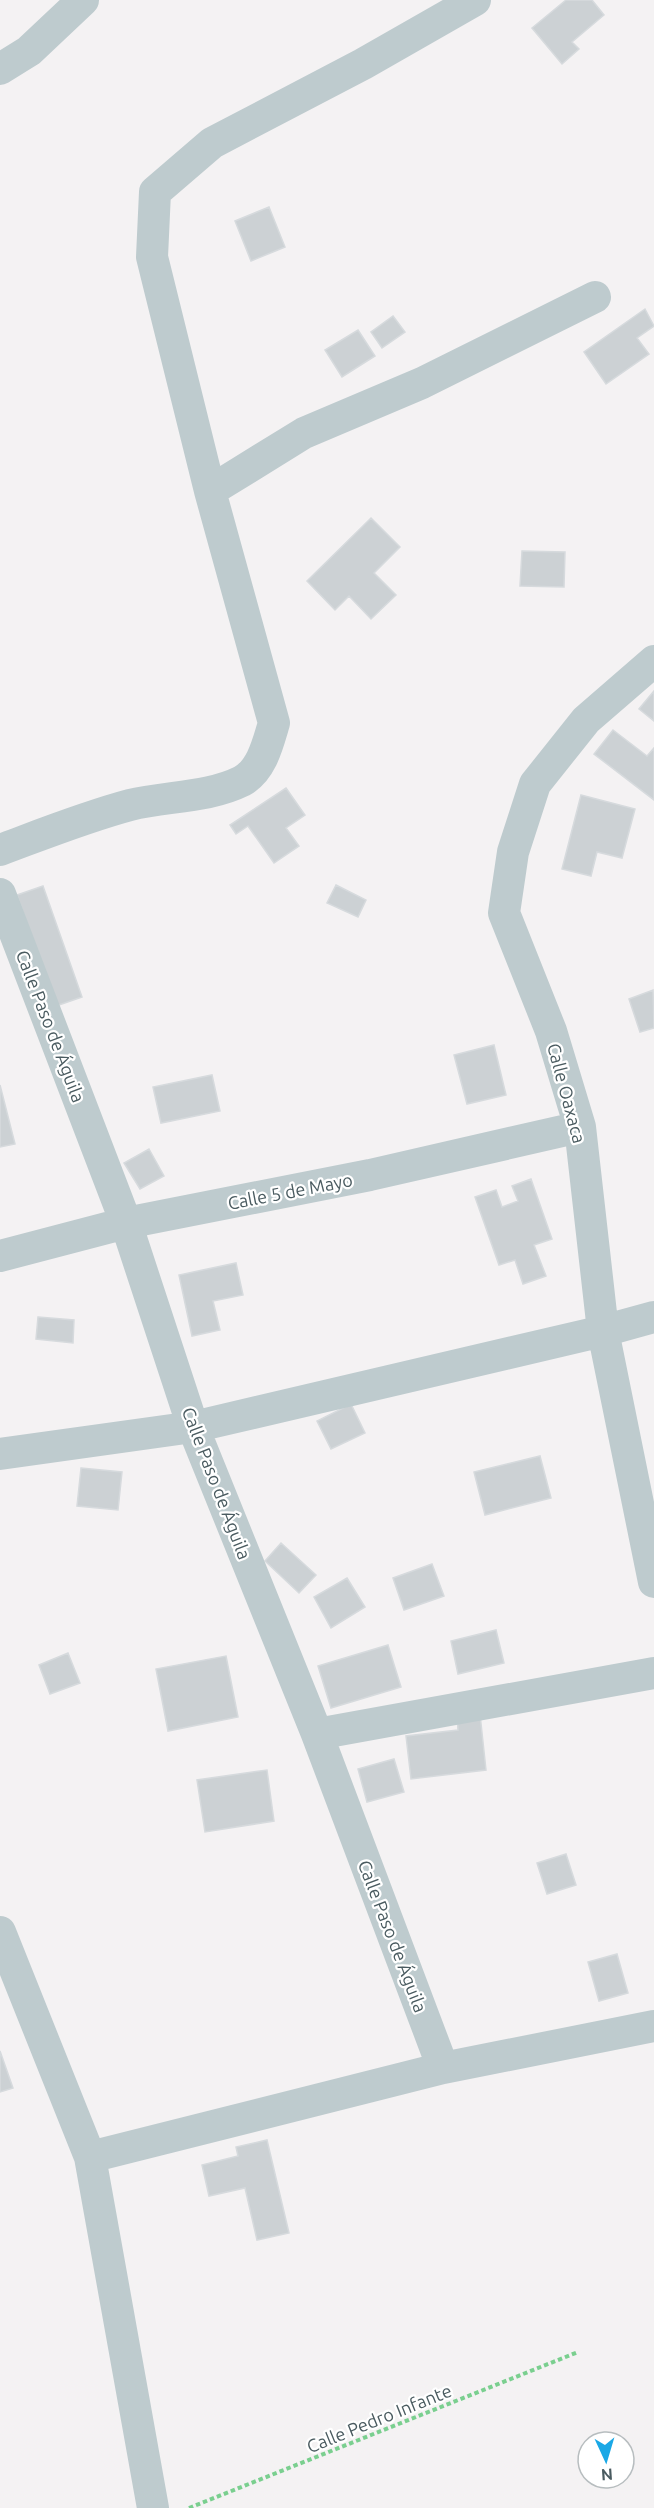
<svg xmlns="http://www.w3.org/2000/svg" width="654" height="2508" viewBox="0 0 654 2508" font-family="Ubuntu,sans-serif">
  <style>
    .building { fill: #ccd1d4; stroke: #d6dadd; stroke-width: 1.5 }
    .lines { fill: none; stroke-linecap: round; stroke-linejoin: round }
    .path { stroke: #7acf8f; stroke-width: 4; stroke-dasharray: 4.5 3; stroke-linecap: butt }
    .minor { stroke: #becbce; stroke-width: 32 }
    .labels { text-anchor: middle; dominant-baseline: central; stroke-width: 4.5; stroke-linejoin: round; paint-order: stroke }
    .street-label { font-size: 18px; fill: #4a5b60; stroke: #fff }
  </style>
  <rect width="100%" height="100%" fill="#f4f2f3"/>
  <path class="building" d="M566 0H592L604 15 572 42 579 49 562 64 532 28Z
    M269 207 285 247 251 261 235 221Z
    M645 309 654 326 637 338 649 354 606 384 584 352Z
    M393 316 405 332 382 348 371 332Z
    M358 330 375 356 342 377 325 350Z
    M371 518 400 547 374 573 396 595 371 619 349 596 335 610 307 581Z
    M522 551 565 552 564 587 520 586Z
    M654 691V721L639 709Z
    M613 730 647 756 654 748V800L594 754Z
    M286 788 305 815 286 828 299 846 274 863 248 826 236 834 230 825Z
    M581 795 635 809 622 858 597 852 591 876 562 869Z
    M336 885 366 900 358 917 327 903Z
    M43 886 82 997 56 1006 17 895Z
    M653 990 654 1028 640 1032 629 999Z
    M494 1045 506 1095 467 1104 454 1055Z
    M212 1075 220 1111 161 1123 153 1087Z
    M0 1085 15 1144 0 1147Z
    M149 1149 164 1176 140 1189 124 1163Z
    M531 1179 552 1239 534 1245 546 1276 523 1284 515 1260 499 1265 475 1197 496 1190 502 1207 518 1201 512 1186Z
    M236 1263 243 1295 213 1301 220 1330 192 1336 179 1275Z
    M38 1317 74 1320 73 1343 36 1339Z
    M351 1404 365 1433 331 1449 317 1421Z
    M540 1456 551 1498 485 1515 474 1472Z
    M81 1468 122 1472 118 1510 77 1506Z
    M281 1543 316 1575 299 1593 265 1561Z
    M432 1564 444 1596 404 1610 393 1578Z
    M347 1578 365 1607 331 1628 314 1597Z
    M496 1630 504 1663 458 1674 451 1641Z
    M388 1645 401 1687 331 1708 318 1666Z
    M68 1653 80 1683 50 1694 39 1665Z
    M226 1656 238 1717 168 1731 156 1669Z
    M480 1714 486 1770 411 1779 406 1736 458 1730 457 1717Z
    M394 1759 404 1792 367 1802 358 1769Z
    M267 1770 274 1821 205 1832 197 1780Z
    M566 1854 576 1885 547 1894 537 1863Z
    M617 1954 628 1993 599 2001 588 1962Z
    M0 2051 13 2088 0 2092Z
    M267 2140 289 2233 257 2240 245 2188 209 2196 202 2165 238 2156 236 2147Z"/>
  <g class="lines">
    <path class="path" d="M189 2508 578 2352"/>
    <path class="minor" d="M0 69 29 51 83 0
      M210 491 304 433 422 383 595 297
      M654 661 586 720 535 784 513 852 504 913 551 1031 580 1127 603 1331 654 1582
      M0 850C43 834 85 817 130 805 166 796 208 798 242 781 262 770 268 743 274 723L210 491 152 257 155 192 212 143 363 64 475 0
      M0 894 126 1223 193 1427 317 1734 443 2068
      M0 1256 126 1223 370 1175 580 1127
      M0 1454 193 1427 603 1331 654 1317
      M317 1734 654 1673
      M0 1932 90 2157 153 2508
      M90 2157 443 2068 654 2026"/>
  </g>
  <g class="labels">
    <g class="street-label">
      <text transform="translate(51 1026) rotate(69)">Calle Paso de Águila</text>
      <text transform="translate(567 1093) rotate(75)">Calle Oaxaca</text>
      <text transform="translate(290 1191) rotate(-11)">Calle 5 de Mayo</text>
      <text transform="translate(217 1483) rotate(69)">Calle Paso de Águila</text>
      <text transform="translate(393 1936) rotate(69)">Calle Paso de Águila</text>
      <text transform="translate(379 2418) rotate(-22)">Calle Pedro Infante</text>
    </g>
  </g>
  <g transform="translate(606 2460) rotate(176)"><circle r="28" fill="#ffffff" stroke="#b7bdbf" stroke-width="1.5"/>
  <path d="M0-4.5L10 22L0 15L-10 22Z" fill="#1aa8e6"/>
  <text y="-9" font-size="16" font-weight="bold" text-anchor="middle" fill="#4a5b60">N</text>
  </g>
</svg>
